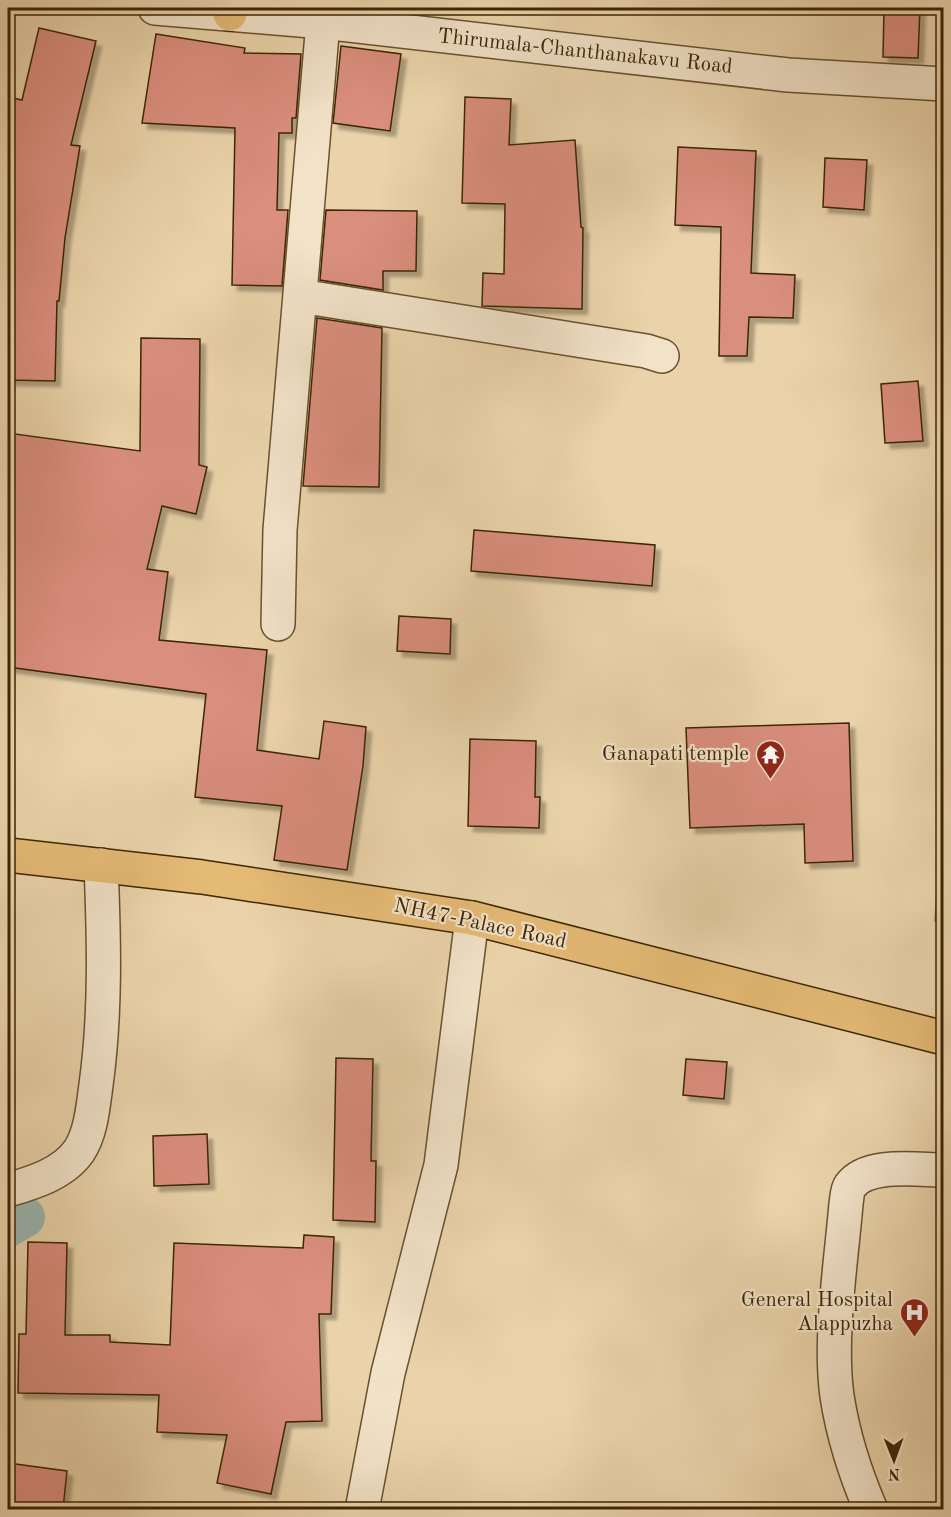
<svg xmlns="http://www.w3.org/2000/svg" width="951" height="1517" viewBox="0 0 951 1517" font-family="'Old Standard TT',serif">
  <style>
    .water { fill: #9ab6b1; stroke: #747c6c; stroke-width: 1.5 }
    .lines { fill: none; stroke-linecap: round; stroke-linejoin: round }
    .canal { stroke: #9ab6b1; stroke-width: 42 }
    .building { fill: #da8e7e; stroke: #3c2605; stroke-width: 1.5; filter: url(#shadow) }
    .minor-casing { stroke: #68512e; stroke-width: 36 }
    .major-casing { stroke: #3c2605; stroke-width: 36 }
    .minor { stroke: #f1e2c8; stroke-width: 33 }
    .major { stroke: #e5ba75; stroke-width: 33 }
    .labels { text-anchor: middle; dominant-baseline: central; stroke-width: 4.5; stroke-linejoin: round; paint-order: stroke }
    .street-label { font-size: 21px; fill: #3c2605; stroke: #f1e2c8 }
    .poi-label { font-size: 21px; fill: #3c2605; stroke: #f1e2c8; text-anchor: end }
  </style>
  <defs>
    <filter id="shadow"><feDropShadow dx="5.5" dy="5.5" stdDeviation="1.5" flood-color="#0004"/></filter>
  </defs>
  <rect width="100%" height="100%" fill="#ead3aa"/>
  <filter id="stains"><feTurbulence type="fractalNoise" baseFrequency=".00333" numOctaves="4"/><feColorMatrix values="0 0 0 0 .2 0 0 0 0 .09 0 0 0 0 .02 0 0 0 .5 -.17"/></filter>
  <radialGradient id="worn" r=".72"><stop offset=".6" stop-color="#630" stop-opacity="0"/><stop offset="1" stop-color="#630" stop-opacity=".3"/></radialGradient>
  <path class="water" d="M943 802V922L935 921Z"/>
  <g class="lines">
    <path class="canal" d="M8 1226 24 1217"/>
  </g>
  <path class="building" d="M884 8H920L918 58 883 57Z
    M39 28 96 41 71 145 80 146 65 238 59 301H57L55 381 8 380V97L22 100Z
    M156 34 245 48 244 53 301 54 296 118H292V133H279L277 210H288L282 286 232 285 235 128 142 123Z
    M341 46 401 54 390 131 333 123Z
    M465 97 511 99 509 145 575 140 581 227 583 228 582 309 482 306 483 273 504 274 505 204 462 203Z
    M678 147 756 151 751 273 795 275 793 318 749 317 747 356H719L721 227 675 225Z
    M825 158 867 160 864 210 823 207Z
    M326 210 417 211 416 271H383V290L320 280Z
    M317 318 382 328 379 487 303 486Z
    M141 338 200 339 199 465 207 467 196 514 162 506 147 569 168 572 159 640 267 650 257 750 319 759 324 721 366 727 363 766 347 870 274 860 282 806 195 797 206 694 8 667V433L140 451Z
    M918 381 923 441 885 443 881 384Z
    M474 530 655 545 652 586 471 571Z
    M399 616 451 619 450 654 397 651Z
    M849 723 853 861 805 863 804 824 690 828 686 728Z
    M470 739 536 741 535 797H540L539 828 468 826Z
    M336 1058 373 1059 371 1161H376L375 1222 333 1220Z
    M686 1059 727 1062 724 1099 683 1095Z
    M207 1134 209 1184 154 1186 153 1136Z
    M304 1235 334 1237 331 1314H319L322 1421 286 1422 271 1494 217 1483 227 1435 157 1432 159 1395 18 1393 19 1334H26L28 1242 67 1243 65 1335H110V1342L170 1345 174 1243 303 1248Z
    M8 1463 67 1471 63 1509H8Z"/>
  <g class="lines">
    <defs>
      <path id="minor" d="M155 8 323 22 788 75 944 84
        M300 296 646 351 662 356
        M278 624 280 530 323 22
        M8 1190C32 1183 63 1174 79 1151 91 1133 93 1107 96 1085 106 1012 104 939 101 865
        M362 1510 388 1373 441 1165 472 918
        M871 1510C855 1473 843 1435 837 1396 829 1338 841 1263 846 1204 847 1198 847 1190 850 1186 867 1162 918 1170 944 1170"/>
      <path id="major" d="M230 14V8
        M8 855 202 877 472 918 944 1038"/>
    </defs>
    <use href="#minor" class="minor-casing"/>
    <use href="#major" class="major-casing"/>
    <use href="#minor" class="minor"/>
    <use href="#major" class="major"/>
  </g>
  <defs>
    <symbol id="temple-pin" viewBox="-11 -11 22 30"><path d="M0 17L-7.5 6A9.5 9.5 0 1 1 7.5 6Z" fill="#8f2418" stroke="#f1e2c8"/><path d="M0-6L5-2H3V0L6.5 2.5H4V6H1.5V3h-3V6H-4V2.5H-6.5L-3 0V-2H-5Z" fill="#fff"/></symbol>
    <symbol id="hospital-pin" viewBox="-11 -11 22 30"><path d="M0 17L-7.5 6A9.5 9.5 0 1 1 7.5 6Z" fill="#8f2418" stroke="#f1e2c8"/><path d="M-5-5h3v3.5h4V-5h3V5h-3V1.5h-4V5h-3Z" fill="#fff"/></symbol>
  </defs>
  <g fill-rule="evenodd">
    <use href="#temple-pin" x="754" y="738" width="33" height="45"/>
    <use href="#hospital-pin" x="898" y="1296" width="33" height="45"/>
  </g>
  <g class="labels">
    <g class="street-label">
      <text transform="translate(585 52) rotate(6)">Thirumala-Chanthanakavu Road</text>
      <text transform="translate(480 924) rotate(12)">NH47-Palace Road</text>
    </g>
    <g class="poi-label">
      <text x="749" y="754">Ganapati temple</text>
      <text x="893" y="1300">General Hospital<tspan x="893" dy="24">Alappuzha</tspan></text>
    </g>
  </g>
  <rect width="951" height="1517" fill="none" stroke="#ead3aa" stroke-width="30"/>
  <rect x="9" y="9" width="933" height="1499" fill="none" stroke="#3c2605" stroke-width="3"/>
  <rect x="15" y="15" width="921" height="1487" fill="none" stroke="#3c2605" stroke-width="1.5"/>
  <g transform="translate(894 1460) rotate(179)" stroke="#f1e2c8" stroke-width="4.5" paint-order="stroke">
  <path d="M0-4.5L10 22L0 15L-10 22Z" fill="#3c2605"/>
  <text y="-9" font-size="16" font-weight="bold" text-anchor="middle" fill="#3c2605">N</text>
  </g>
  <rect width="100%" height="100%" filter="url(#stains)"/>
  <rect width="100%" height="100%" fill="url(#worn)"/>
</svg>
